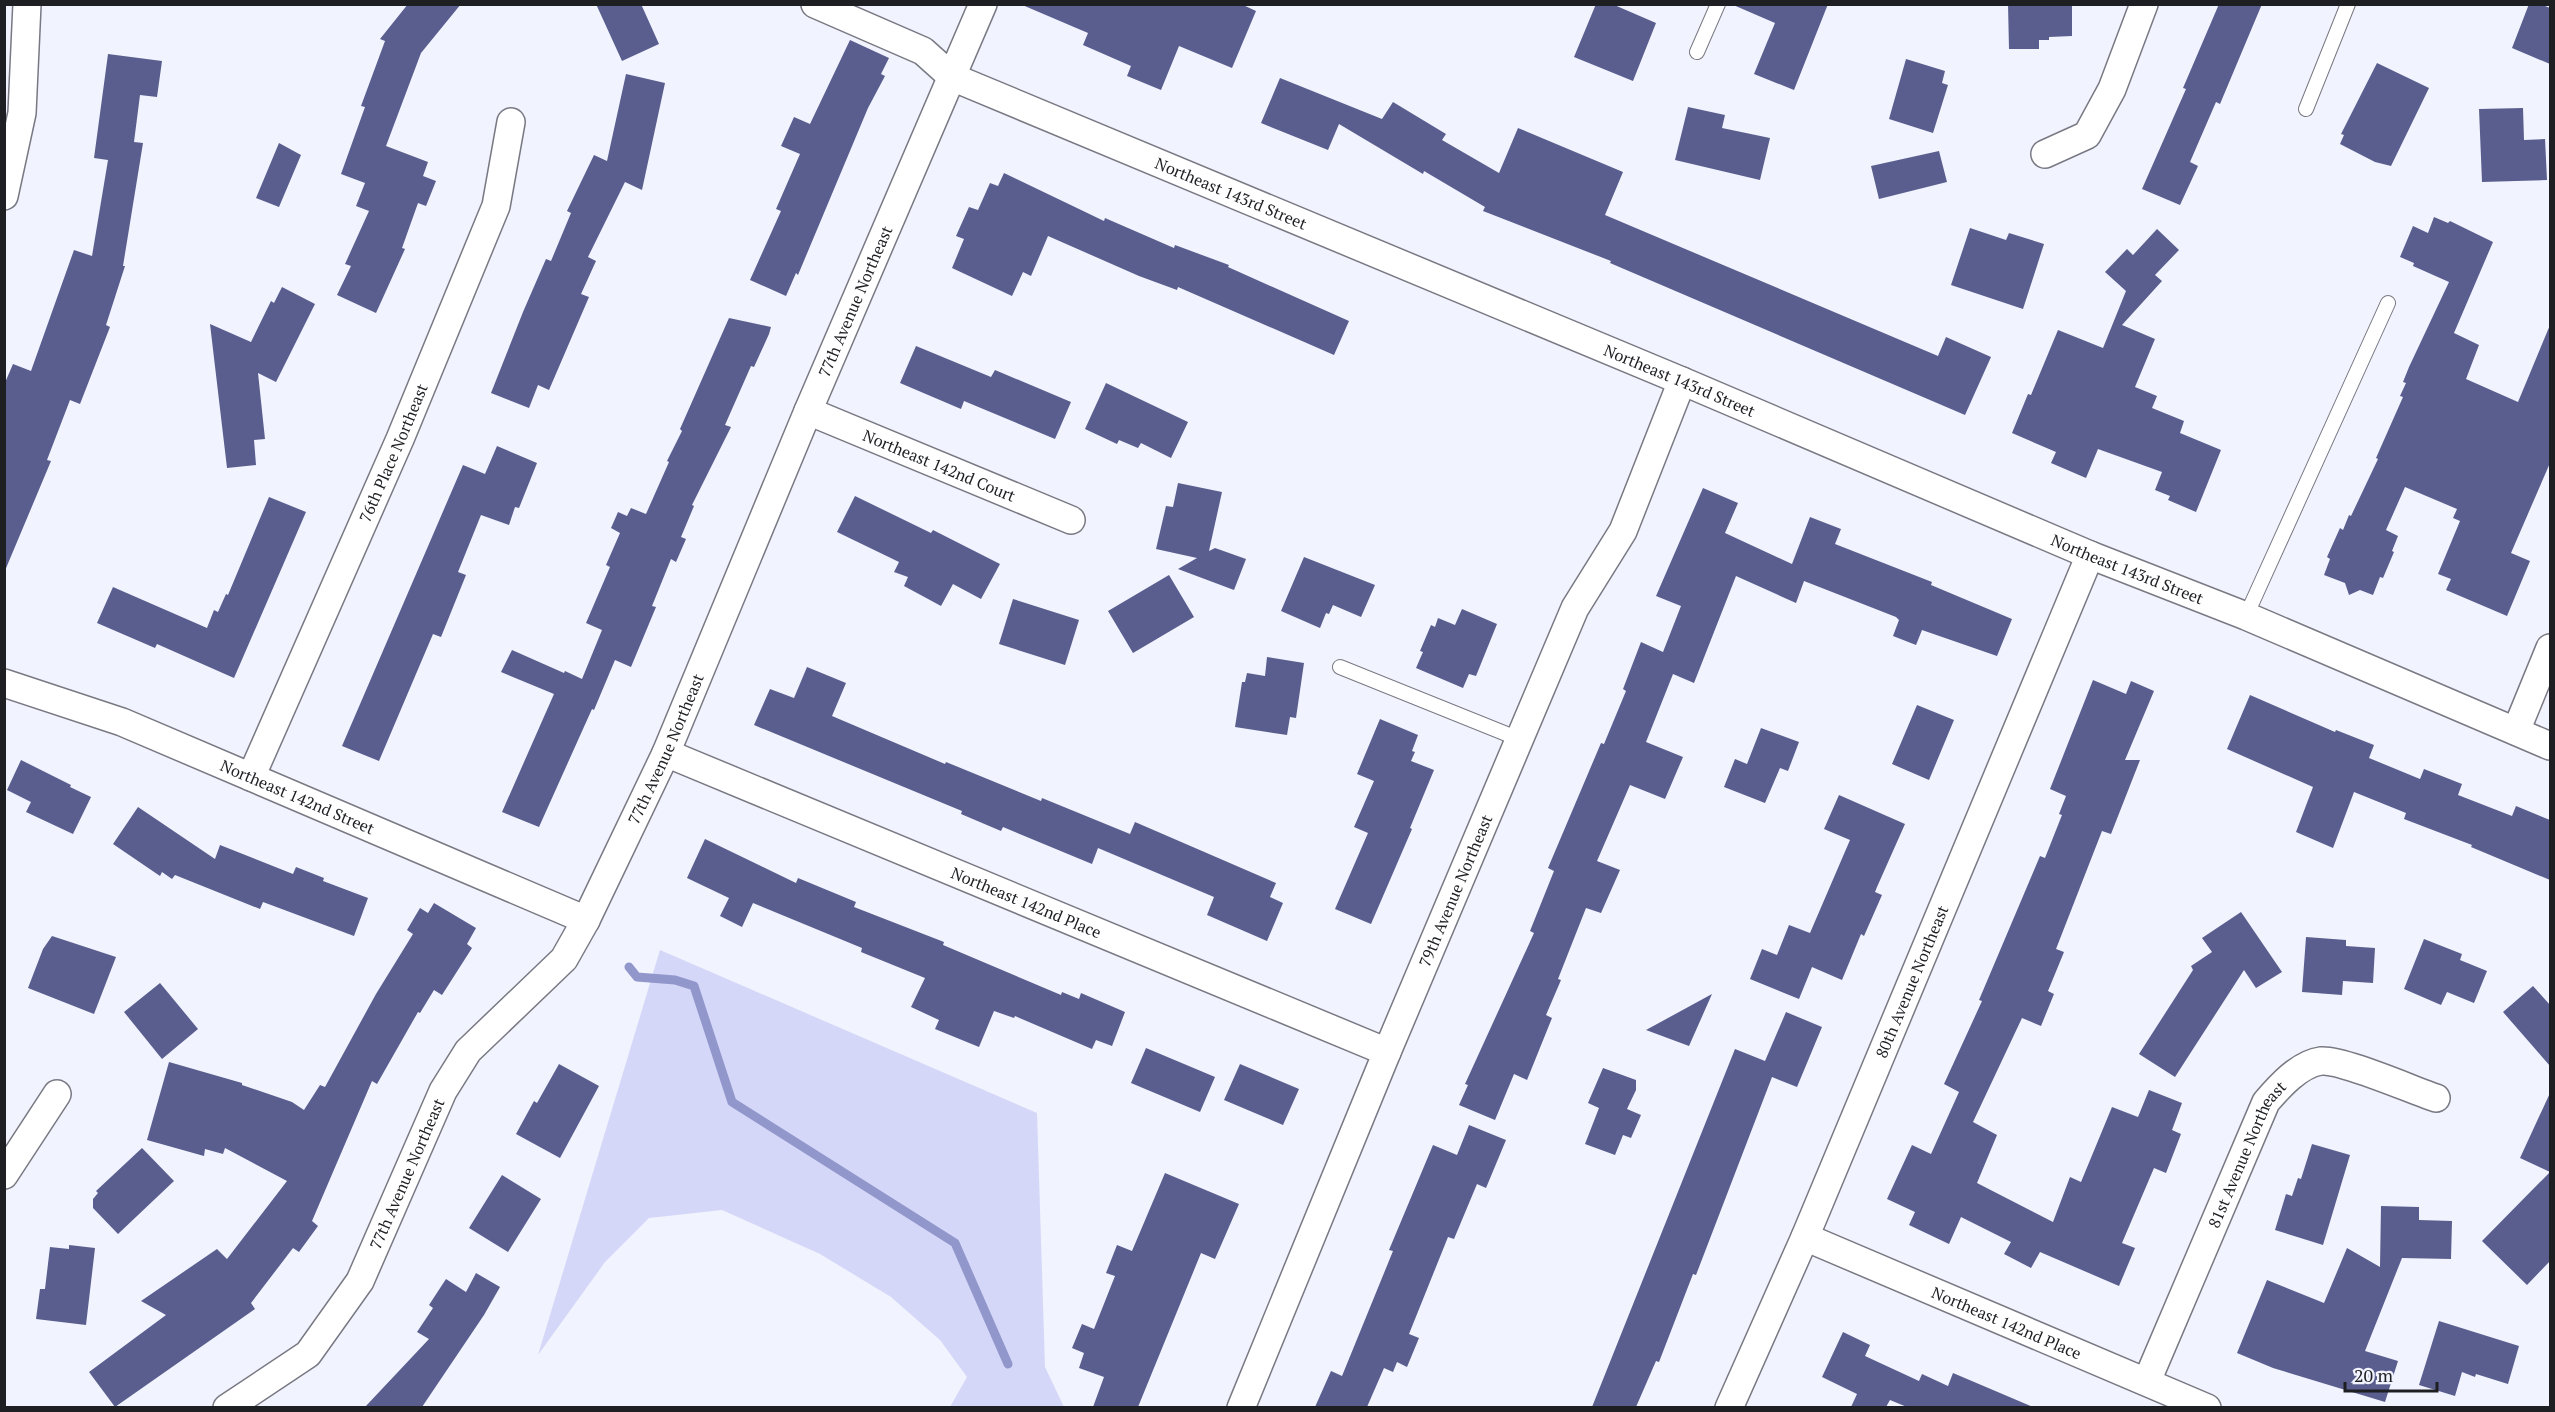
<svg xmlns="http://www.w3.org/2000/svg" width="2555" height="1412" viewBox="0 0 2555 1412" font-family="'PT Serif',serif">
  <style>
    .green { fill: #d4d7f8 }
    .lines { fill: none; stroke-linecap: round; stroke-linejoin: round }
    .stream { stroke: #9297cb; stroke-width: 9 }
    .building { fill: #5a5e8e }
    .lane-casing { stroke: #787983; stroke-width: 16 }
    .street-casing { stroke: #787983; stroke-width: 30 }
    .lane { stroke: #fff; stroke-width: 14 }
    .street { stroke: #fff; stroke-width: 27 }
    .labels { text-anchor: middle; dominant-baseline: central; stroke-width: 6; stroke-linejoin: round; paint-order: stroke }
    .street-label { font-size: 16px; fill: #1e1f23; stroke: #f1f3fe }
  </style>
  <rect width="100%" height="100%" fill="#f1f3fe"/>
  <path class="green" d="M660 950 1037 1113 1045 1367 1064 1407H950L967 1377 940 1340 891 1297 820 1254 722 1210 649 1218 605 1262 538 1355Z"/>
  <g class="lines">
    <path class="stream" d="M629 967 637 977 675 980 694 986 732 1102 955 1243 1008 1364"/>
  </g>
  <path class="building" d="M408 4H461L421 53 386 146 428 162 423 176 436 181 426 206 418 203 402 248 405 249 376 313 337 295 351 266 345 264 369 211 356 206 365 183 341 174 365 107 361 106 385 41 380 39Z
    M596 4H641L659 44 622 61Z
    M1020 4H1241L1256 11 1232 68 1179 46 1161 90 1127 76 1131 66 1083 45 1088 33Z
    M1596 4H1612L1656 23 1633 81 1574 57Z
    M1731 4H1828L1794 90 1754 74 1775 23Z
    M2008 4H2072V36L2049 37V40H2039V49H2009Z
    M2219 4H2262L2220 104 2216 102 2190 162 2198 166 2180 205 2142 189 2186 89 2183 88Z
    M2529 4H2540L2550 8V64L2512 48Z
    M850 40 889 58 881 74 885 76 868 108 798 275 796 273 786 296 750 280 781 211 776 209 800 154 781 146 794 117 810 124Z
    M108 54 162 61 157 97 140 95 134 142 143 143 123 266H125L106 325 110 327 80 404 70 400 47 460 51 461 4 573V385L13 364 31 371 74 250 92 256 108 160 94 158Z
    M1906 59 1945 71 1942 83 1948 85 1933 133 1889 119Z
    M2377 63 2429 88 2391 166 2375 162 2340 144 2344 135 2341 134Z
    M626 74 665 83 642 190 625 182 588 257 596 261 581 294 589 297 549 390 538 385 529 408 491 393 523 312 546 259 551 261 571 213 567 211 594 155 607 161Z
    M1280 78 1382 119 1393 102 1446 134 1442 140 1499 173 1518 128 1623 172 1605 215 1938 356 1946 337 1991 357 1965 415 1610 263 1611 261 1483 211 1485 207 1424 171 1423 174 1339 124 1328 150 1261 123Z
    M1688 107 1725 115 1722 128 1770 138 1760 180 1675 160Z
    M2523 108 2524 140 2545 139 2547 180 2482 182 2479 109Z
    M279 143 301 155 279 207 256 198Z
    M1939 151 1947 182 1879 199 1871 166Z
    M1004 173 1104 221 1105 218 1174 248 1175 245 1229 265 1228 267 1349 321 1334 355 1178 287 1177 290 1139 276 1048 236 1031 276 1023 272 1012 296 952 268 964 239 956 236 969 207 978 210 990 183 998 186Z
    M2434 217 2448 223 2450 221 2493 242 2454 333 2479 345 2466 379 2518 402 2550 325V463L2511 553 2530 561 2507 616 2446 590 2451 579 2438 574 2460 521 2453 518 2457 509 2405 487 2386 530 2398 536 2392 551 2394 552 2383 578 2380 577 2373 595 2360 590 2349 595 2345 583 2324 575 2330 559 2327 557 2340 528 2343 530 2349 515 2351 516 2378 459 2376 458 2403 397 2400 396 2406 383 2403 382 2409 367 2449 282 2413 266 2414 263 2400 257 2413 226 2428 233Z
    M1970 228 2006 240 2009 233 2044 244 2023 309 1951 285Z
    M2157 229 2179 250 2155 275 2162 281 2122 325 2155 339 2135 387 2157 396 2152 408 2184 421 2180 433 2221 450 2196 512 2168 500 2170 496 2155 490 2162 472 2098 449 2086 478 2051 463 2056 452 2012 433 2028 394 2031 395 2058 330 2103 348 2126 291 2105 272 2127 249 2133 255Z
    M282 287 315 304 276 382 258 373 265 439 254 440 256 465 227 468 210 324 251 342 271 301 274 303Z
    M729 318 771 327 769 334 754 367 751 366 725 425 731 427 692 505 694 506 681 537 686 539 676 562 671 559 652 606 656 607 631 667 615 660 594 710 592 709 539 827 502 812 554 694 501 672 512 650 564 673 565 671 582 679 602 630 586 623 610 567 606 565 620 533 611 528 618 512 627 516 631 508 646 514 669 462 667 461 682 431 680 429Z
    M916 346 991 377 995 370 1071 402 1055 439 964 401 961 409 900 383Z
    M1106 383 1188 422 1171 458 1141 443 1138 448 1119 440 1117 444 1085 429Z
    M497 446 537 463 519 508 515 507 509 525 481 515 458 572 466 575 441 637 433 634 379 761 342 746 463 465 485 474Z
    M1178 483 1222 492 1209 551 1215 548 1246 559 1234 590 1178 569 1197 558 1156 549 1166 506 1173 507Z
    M1703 488 1738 503 1725 533 1792 564 1810 517 1841 529 1835 544 1932 582 1931 585 2012 619 1997 656 1922 630 1916 645 1893 636 1899 620 1896 617 1804 581 1796 603 1736 576 1694 683 1673 674 1646 742 1683 757 1665 799 1630 785 1597 861 1620 870 1601 913 1586 908 1558 979 1561 980 1546 1015 1552 1018 1527 1080 1514 1074 1495 1120 1459 1105 1468 1085 1465 1084 1534 933 1530 931 1554 871 1548 868 1601 743 1604 744 1626 691 1623 689 1641 642 1663 652 1681 606 1656 596Z
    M855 496 931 533 933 530 1000 564 981 599 953 584 941 606 904 586 908 577 894 572 899 562 837 532Z
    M269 497 306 512 234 678 157 644 155 648 97 623 113 587 207 628 214 610 218 612 226 594 228 595Z
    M1304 557 1375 585 1361 617 1333 605 1329 614 1326 613 1320 628 1281 611Z
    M1169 575 1194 617 1133 653 1108 611Z
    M1013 599 1079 620 1065 665 999 644Z
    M1462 609 1497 624 1476 676 1469 674 1463 688 1416 668 1423 652 1420 651 1431 625 1435 627 1438 618 1455 625Z
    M1267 657 1304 663 1296 718 1290 717 1287 735 1235 727 1242 682H1245L1247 673 1265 676Z
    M807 667 846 683 832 716 945 764 946 762 1041 801 1042 798 1130 834 1135 822 1276 883 1270 897 1283 903 1267 941 1207 915 1214 897 1098 848 1092 864 1003 827 1001 831 961 814 962 811 754 725 770 689 794 698Z
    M2093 680 2126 694 2131 681 2154 691 2125 760H2140L2111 834 2102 831 2056 949 2064 952 2048 991 2054 994 2041 1026 2022 1018 1973 1122 1997 1135 1977 1183 2053 1222 2070 1177 2081 1182 2112 1107 2138 1117 2149 1090 2182 1103 2172 1130 2181 1134 2166 1173 2154 1168 2122 1243 2135 1248 2119 1286 2040 1252 2031 1268 2004 1254 2011 1242 1961 1217 1949 1244 1909 1225 1915 1212 1887 1199 1912 1145 1931 1154 1959 1092 1944 1084 1982 1001 1979 1000 2040 856 2045 858 2062 815 2059 814 2066 796 2050 789Z
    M2250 695 2335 732 2336 730 2374 745 2369 758 2420 779 2424 769 2462 784 2458 795 2512 816 2516 806 2550 820V880L2471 847 2472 845 2404 819 2406 813 2354 792 2333 848 2296 832 2313 787 2227 749Z
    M1917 705 1954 720 1929 780 1892 764Z
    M1380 719 1418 735 1412 751 1415 752 1411 761 1434 770 1410 828 1412 829 1371 924 1335 909 1368 833 1354 827 1374 781 1357 774Z
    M1761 728 1799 742 1788 771 1780 768 1765 803 1724 787 1735 759 1747 764Z
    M21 760 71 785 70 787 91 797 73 834 26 812 31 802 7 790Z
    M1839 795 1905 824 1877 887 1875 892 1882 895 1864 936 1861 934 1842 980 1812 967 1799 999 1750 979 1762 949 1777 955 1789 925 1810 933 1850 840 1824 829Z
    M138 807 215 859 220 845 293 874 296 867 324 878 323 881 368 898 354 936 263 902 260 909 175 875 172 879 162 872 160 876 113 844Z
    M705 839 796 883 798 878 856 902 854 907 944 942 943 945 1061 995 1062 992 1079 999 1081 993 1125 1012 1112 1046 1096 1040 1092 1049 1015 1016 1014 1018 994 1011 979 1047 935 1029 939 1020 911 1007 925 978 861 952 862 948 753 903 742 927 720 916 729 898 687 878Z
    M434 903 476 928 467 944 472 948 442 995 434 990 420 1013 418 1012 377 1084 372 1081 312 1221 318 1226 299 1252 293 1248 251 1303 255 1309 115 1407 89 1372 166 1315 141 1301 217 1249 227 1259 287 1181 225 1148 223 1154 205 1149 204 1156 147 1140 169 1062 242 1083V1085L292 1102 304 1110 320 1085 325 1087 376 994 413 934 407 930 420 908 428 913Z
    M2241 912 2282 972 2256 988 2244 970 2175 1077 2139 1054 2193 970 2191 966 2212 952 2202 938Z
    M52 936 116 957 94 1014 28 988 43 949Z
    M2306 937 2346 940V946L2375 948 2373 983 2343 981 2342 995 2302 992Z
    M2424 939 2462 954 2460 960 2487 971 2474 1003 2447 992 2441 1005 2404 989Z
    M160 983 198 1029 162 1059 124 1012Z
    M2533 986 2550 1005V1066L2503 1012Z
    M1712 994 1689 1046 1646 1030Z
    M1786 1012 1822 1027 1797 1087 1772 1077 1696 1275 1693 1274 1659 1362 1656 1361 1636 1407H1592L1735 1049 1765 1061Z
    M1146 1048 1215 1077 1200 1112 1131 1083Z
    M559 1064 599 1086 560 1158 516 1134 534 1101 537 1103Z
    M1240 1064 1299 1089 1283 1125 1224 1100Z
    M1603 1068 1636 1080V1090L1627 1109 1641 1115 1631 1138 1623 1135 1615 1155 1585 1144 1599 1108 1588 1103Z
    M2550 1093V1261L2527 1285 2482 1241 2550 1172 2520 1158Z
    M1469 1125 1506 1140 1486 1188 1477 1184 1454 1239 1448 1237 1409 1334 1419 1338 1407 1367 1397 1362 1393 1372 1384 1368 1367 1407H1315L1331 1371 1342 1376 1393 1251 1389 1250 1433 1145 1457 1155Z
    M2312 1144 2350 1155 2323 1245 2275 1230 2286 1194 2292 1196 2298 1178 2301 1179Z
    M142 1148 174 1181 118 1234 93 1208V1199L98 1193 96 1191Z
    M1165 1173 1239 1204 1215 1259 1201 1253 1138 1407H1093L1104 1377 1079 1368 1084 1353 1072 1348 1082 1324 1094 1329 1115 1276 1106 1273 1117 1245 1132 1251Z
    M502 1175 541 1199 508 1252 469 1228Z
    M2381 1206 2419 1207V1220L2452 1221 2451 1259 2402 1258 2365 1351 2398 1361 2385 1402 2273 1368 2237 1353 2267 1280 2324 1303 2347 1248 2380 1267Z
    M69 1245 95 1248 86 1325 36 1319 40 1289H45L50 1247 69 1249Z
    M476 1273 500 1287 484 1315 422 1407H365L429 1339 417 1332 433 1308 429 1305 446 1279 466 1292Z
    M2439 1321 2519 1346 2508 1384 2476 1374 2475 1377 2462 1372 2455 1396 2419 1385Z
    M1843 1332 1870 1345 1865 1356 1919 1381 1922 1374 1948 1386 1953 1373 2033 1407H1907L1890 1400 1886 1407H1851L1857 1394 1822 1377Z"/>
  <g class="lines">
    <defs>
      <path id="lane" d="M1697 52 1718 4
        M2306 109 2348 4
        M2246 616 2388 303
        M1340 667 1519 739"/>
      <g id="street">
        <path id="s1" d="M815 4 923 51 952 77 1682 381 2090 555 2246 616 2550 746"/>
        <path d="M2045 154 2087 135 2112 89 2144 4"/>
        <path d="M4 196 22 113 27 4"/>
        <path id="s2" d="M808 411 1071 520"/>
        <path id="s3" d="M4 683 122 722 586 920"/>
        <path d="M2516 731 2550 648"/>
        <path id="s4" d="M666 753 1387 1052"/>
        <path id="s5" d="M251 777 400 439 496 206 511 122"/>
        <path d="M4 1175 57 1094"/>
        <path id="s6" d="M1805 1237 2207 1408"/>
        <path id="s7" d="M2147 1381 2266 1102C2279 1087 2299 1064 2321 1061 2342 1059 2412 1090 2436 1098"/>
        <path id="s8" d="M227 1408 308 1354 360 1281 443 1091 468 1051 564 959 586 920 666 753 808 411 983 4"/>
        <path id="s9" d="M1241 1408 1387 1052 1575 608 1623 531 1682 381"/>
        <path id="s10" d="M1729 1408 1805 1237 2090 555"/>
      </g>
    </defs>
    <use href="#lane" class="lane-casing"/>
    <use href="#street" class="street-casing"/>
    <use href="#lane" class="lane"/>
    <use href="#street" class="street"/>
  </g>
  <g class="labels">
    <g class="street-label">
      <text stroke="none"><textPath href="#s1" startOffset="459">Northeast 143rd Street</textPath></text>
      <text stroke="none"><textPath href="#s8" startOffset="1294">77th Avenue Northeast</textPath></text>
      <text stroke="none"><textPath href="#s1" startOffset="945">Northeast 143rd Street</textPath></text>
      <text stroke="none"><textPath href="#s5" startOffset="354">76th Place Northeast</textPath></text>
      <text stroke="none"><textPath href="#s2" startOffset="142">Northeast 142nd Court</textPath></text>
      <text stroke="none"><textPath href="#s1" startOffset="1431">Northeast 143rd Street</textPath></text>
      <text stroke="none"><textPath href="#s8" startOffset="808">77th Avenue Northeast</textPath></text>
      <text stroke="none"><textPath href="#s3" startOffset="315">Northeast 142nd Street</textPath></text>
      <text stroke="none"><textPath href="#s9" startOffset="560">79th Avenue Northeast</textPath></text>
      <text stroke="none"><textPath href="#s4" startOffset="390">Northeast 142nd Place</textPath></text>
      <text stroke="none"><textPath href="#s10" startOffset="464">80th Avenue Northeast</textPath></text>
      <text stroke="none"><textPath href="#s7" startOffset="248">81st Avenue Northeast</textPath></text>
      <text stroke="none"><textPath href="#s8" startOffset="304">77th Avenue Northeast</textPath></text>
      <text stroke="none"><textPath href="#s6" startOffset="219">Northeast 142nd Place</textPath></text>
    </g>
  </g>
  <rect width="2555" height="1412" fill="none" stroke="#1e1f23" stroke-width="12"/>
  <path d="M2345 1382v9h92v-9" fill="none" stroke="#1e1f23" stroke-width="3"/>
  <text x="2354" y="1382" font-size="18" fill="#1e1f23" stroke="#f1f3fe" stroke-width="4.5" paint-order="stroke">20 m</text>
</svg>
